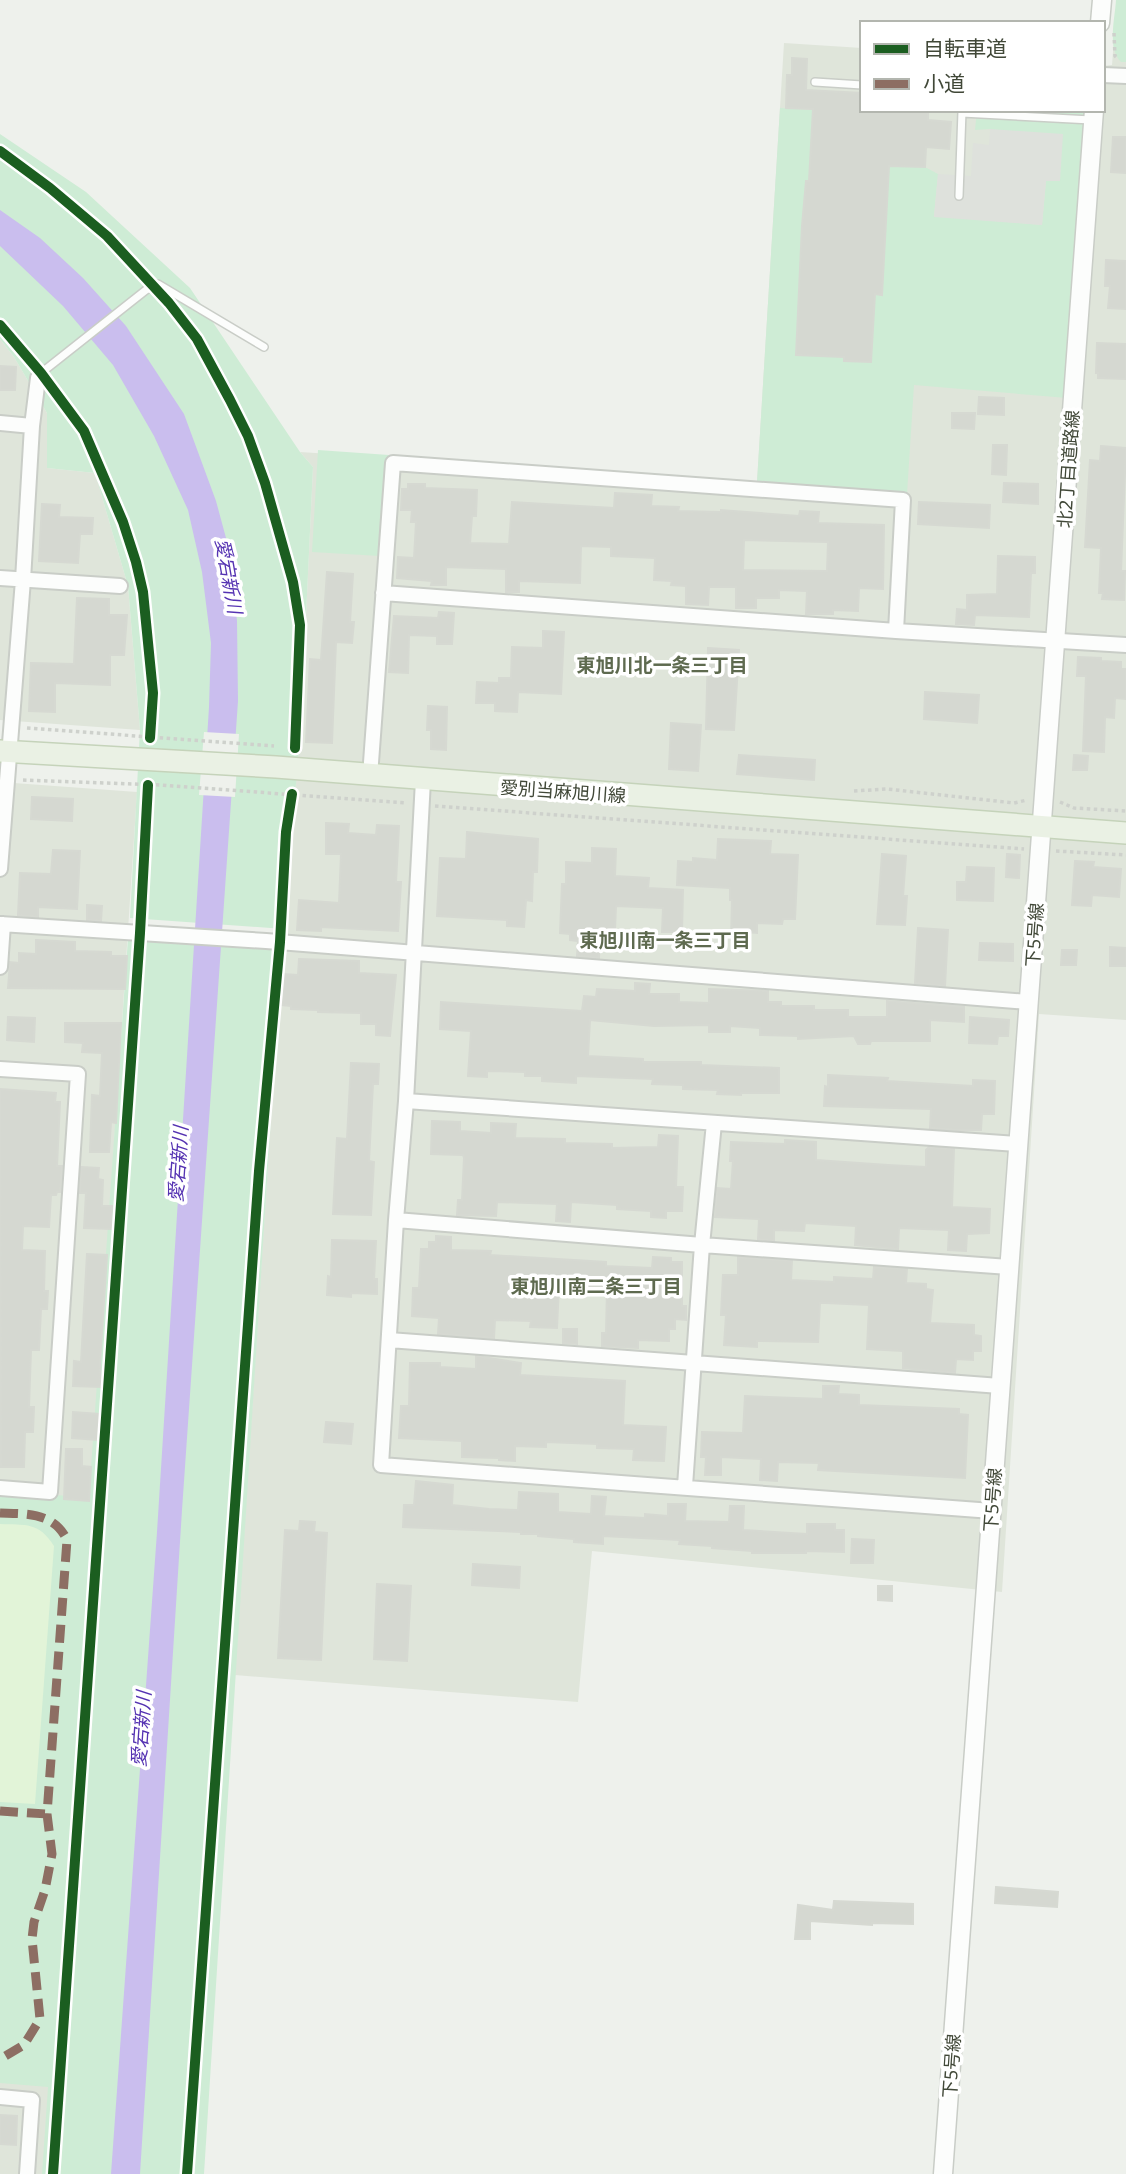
<svg xmlns="http://www.w3.org/2000/svg" width="1126" height="2174" viewBox="0 0 1126 2174" font-family="'Noto Sans','Noto Sans JP',sans-serif">
  <style>
    .residential { fill: #dfe5da }
    .green { fill: #ceecd5 }
    .sand { fill: #e2f4d8 }
    .parking { fill: #dee1dc }
    .water { fill: #cabeee }
    .pier { fill: #eef1ec }
    .building { fill: #d5d8d1; stroke: #d6d9d2; stroke-width: 2; fill-rule: evenodd }
    .lines { fill: none; stroke-linecap: round; stroke-linejoin: round }
    .service-casing { stroke: #c9cdc7; stroke-width: 10 }
    .minor-casing { stroke: #c9cdc7; stroke-width: 18 }
    .tertiary-casing { stroke: #c9cdc7; stroke-width: 21 }
    .primary-casing { stroke: #c5d3ba; stroke-width: 24 }
    .path { stroke: #ced1cc; stroke-width: 3.5; stroke-dasharray: 3.5 3.5; stroke-linecap: butt }
    .service { stroke: #fcfdfc; stroke-width: 7 }
    .minor { stroke: #fcfdfc; stroke-width: 14 }
    .tertiary { stroke: #fcfdfc; stroke-width: 18 }
    .primary { stroke: #eaf1e4; stroke-width: 21 }
    .quiet { stroke: #8d6e63; stroke-width: 9; stroke-dasharray: 18 9; stroke-linecap: butt }
    .cycleway-casing { stroke: #fff; stroke-width: 15 }
    .cycleway { stroke: #1b5e20; stroke-width: 10 }
    .labels { text-anchor: middle; dominant-baseline: central; stroke-width: 7; stroke-linejoin: round; paint-order: stroke }
    .street-label { font-size: 18px; fill: #414838; stroke: #fff }
    .water-label { font-size: 19px; font-style: italic; fill: #5533b2; stroke: #fff }
    .neighbourhood-label { font-size: 19px; font-weight: bold; fill: #5e6a4f; stroke: #fff }
  </style>
  <rect width="100%" height="100%" fill="#eef1ec"/>
  <path class="residential" d="M1117 0H1126V1020L1039 1014 1002 1592 592 1551 578 1702 235 1675 282 946 301 723 313 467 300 452 757 482 784 43 862 48V110H1103V66L1112 65Z
    M0 339 14 357 47 413V468L95 473 128 586 140 730 0 720Z
    M0 782 137 792 47 2174H0Z"/>
  <path class="green" d="M1116 0H1126V62H1121C1107 48 1115 18 1116 0Z
    M780 108 813 110 815 181H806L800 266H807L799 274V289H806L799 294 796 355 821 356 823 321 845 347 844 360 871 362 875 299 871 294H881L878 200H887L888 187 877 165 925 167 938 174 934 216 1042 225 1046 180 1060 181 990 129 975 130 977 110H1089L1067 398 914 385 907 494 757 482Z
    M0 134 86 192 190 288 300 452 313 467 301 723 284 929 130 918 140 730 128 586 95 473 47 468V413L14 357 0 339Z
    M318 450 389 455 380 556 312 552Z
    M128 938 282 946 204 2174H42L48 2087 0 2083V1492L89 1497Z"/>
  <path class="sand" d="M0 1524C26 1525 39 1522 54 1546L35 1804 0 1802Z"/>
  <path class="parking" d="M990 129 1063 134 1060 181H1046L1042 225 934 217 938 174 971 176 973 143 989 145Z"/>
  <path class="water" d="M0 210 40 238 83 278 126 326 184 414 216 501 229 549 237 621 238 701 182 1510 140 2174H111L157 1532 209 707 211 643 202 572 188 510 154 436 113 365 63 306 0 246Z"/>
  <path class="pier" d="M204 732 239 734 235 797 199 795Z"/>
  <path class="building" d="M792 58 807 59 806 90 862 93V110H928V120L951 122 949 149 926 147 925 167 889 166 882 295 875 294 871 362 844 361V357L796 355 802 226 806 181H809L813 109 786 108 787 75H792Z
    M1113 137H1126V173L1111 172Z
    M1106 260 1126 261V309L1108 308 1110 286H1105Z
    M1097 343 1126 344V379L1098 378V373H1096Z
    M0 366 16 367 15 390H0Z
    M979 397 1004 398V415L978 414Z
    M952 413H975L974 429 952 428Z
    M993 445H1007L1006 475 992 474Z
    M1101 446 1126 448 1121 571H1125L1124 600 1102 599 1103 593H1099L1101 548 1085 547 1090 460 1100 461Z
    M1004 483 1038 484V504L1003 502Z
    M408 484H425V488L477 490 476 516H472L470 543 509 544 512 502 614 508 615 493 652 495 651 506 679 507 678 511 721 512V510L799 516 800 511 819 512 818 523 884 525 883 589 859 588 858 611 833 610V614H806L807 591 779 590V598H756V608H736V587H709L708 605 686 604V586L671 585 672 581 654 580 655 558 611 556V547L581 546 580 583 519 581V592H506V569L446 567V585H431L432 581 397 578 398 557 414 558 416 522H411L412 510H401L402 489H408ZM744 540 828 542 827 571 743 570Z
    M919 502 990 505 989 528 918 524Z
    M42 504 60 505 59 517 93 518 92 534H80L78 563 39 561Z
    M998 556 1035 557V573H1031L1029 617 975 615 974 625 956 624 957 609 967 610V595L997 594Z
    M327 572 353 574 350 622H354L352 643 336 642 332 743 306 742 310 659 321 660Z
    M77 598 109 599V615H127L124 655H110V685L55 683V712L29 711 31 663 74 664Z
    M439 612 454 613 452 644H437V636L409 635 408 673 389 672 394 616 438 618Z
    M543 631 564 632 561 694 518 692 517 712 495 711V703H476L477 682 499 683V678H511L512 647 543 648Z
    M708 648 739 650 734 730 706 729Z
    M1078 657 1101 658V661L1121 662V669H1126V699L1115 698 1114 718 1105 717 1104 752 1083 751 1086 676H1077Z
    M925 692 979 695 977 723 924 719Z
    M428 706 447 707 446 750 431 749V730H427Z
    M671 723 701 725 698 771 669 769Z
    M739 755 815 760 814 780 737 774Z
    M1074 755 1088 756 1087 770H1073Z
    M32 797 73 799 72 821 31 819Z
    M326 823 349 824 348 833 376 835 377 825 399 826 396 882H401L398 931 321 927V931L297 930 299 900 339 903 341 854H326Z
    M467 832 538 839 537 872H533L532 901 526 900 524 927 507 926V920L437 916 440 858 466 859Z
    M718 839 771 841 770 854 798 855 795 919H783L782 924 757 923V933L746 932 745 940H731L732 900H730V888L677 885 678 861 693 862V858L717 860Z
    M592 848 616 849 615 876 649 878 648 888 683 890 682 932H662L663 908 616 906 615 930 600 929 599 958 577 956 578 941 570 940V934L560 933 562 884H566V862L592 863Z
    M53 850 80 851 77 909 38 907V917L18 915 20 873 51 874Z
    M882 854 906 856 903 896H907L905 925 877 924Z
    M1007 854 1020 855 1019 878 1006 877Z
    M1075 861 1094 862 1093 867 1121 869 1119 897 1092 895 1091 906 1072 905Z
    M967 867 994 868 993 901 957 900V882H966Z
    M87 905 102 906 101 921 87 920Z
    M918 928 948 930 945 986 915 983Z
    M36 940 75 942V951L111 952V956H127L125 989 8 988 10 962 19 963V953L36 954Z
    M980 943 1013 944V961L979 960Z
    M1110 947 1126 948V966H1110Z
    M1062 950H1077L1076 965H1061Z
    M299 959 359 961V973L396 975 390 1036 376 1035V1024H361V1013L318 1012V1010L291 1009V1006L282 1005 283 974 298 975Z
    M635 983 650 984 649 994H679V1002L709 1003V989L768 991V1002H781V1006H814V1010H848V1017H887V1001L964 1007V1022L930 1020V1041H871L870 1044H858L854 1036 798 1039V1036L760 1035V1028L730 1026V1032H709V1025L654 1026 590 1020 588 1056 643 1059V1062H701V1065L779 1068V1093H741V1095L717 1094 718 1090 683 1089V1085L652 1084 653 1079 576 1076V1083L542 1081V1076H525V1072L487 1071V1077L468 1076 471 1031 440 1029 441 1002 582 1011 584 996 596 997 597 989 635 991Z
    M8 1017 35 1018 34 1042 7 1040Z
    M970 1017 1009 1020 1008 1036H998L997 1044 969 1043Z
    M65 1023H121L116 1123 111 1122 109 1152H90L92 1095 100 1096 102 1053 82 1052 83 1043 65 1042Z
    M351 1063 379 1064 378 1084H373L369 1161 374 1162 371 1215 333 1214 337 1138 347 1139Z
    M828 1075 888 1078 887 1081 973 1086V1080L995 1081 994 1114H982L981 1130H956L930 1128 931 1109 824 1106 825 1086 828 1087Z
    M0 1089 56 1093 55 1102H60L57 1166H62L60 1192H57L56 1195H51L49 1227 23 1226 22 1250 45 1251 44 1291H48L47 1309H41L39 1350H31L29 1407H34L33 1432H25L24 1467H1Z
    M432 1121 460 1122V1131L491 1133V1123L516 1124 515 1138 565 1139V1143L612 1144V1148L658 1147 659 1135 678 1136 676 1187H683L682 1211H666V1218L651 1217V1211L617 1209V1205L571 1202 570 1222 556 1221 557 1204 497 1202 496 1216 457 1215 458 1200H462L464 1158 463 1155 431 1154Z
    M785 1140 816 1142V1160L888 1165 926 1167V1150L929 1147 954 1149 952 1207 990 1209 989 1233 967 1234 966 1251 948 1250 949 1230 899 1228 898 1249 855 1245 856 1226 805 1223 804 1231 774 1230V1241L758 1239 759 1219 715 1217 717 1188 731 1189 733 1161H730L731 1142 785 1144Z
    M81 1167 99 1168 98 1179 103 1180 102 1206H112L111 1229 84 1228 86 1193H80Z
    M436 1236 451 1237V1250L491 1251 490 1255 606 1262V1266L652 1268 653 1257 671 1258V1262H682V1306H686V1320L675 1319V1329H669V1341L638 1340V1348L602 1346V1333H606L607 1288 559 1286 557 1328 530 1327 531 1321 495 1320 494 1338 438 1334 439 1318 412 1316 413 1288H419L421 1249H429V1242H436Z
    M332 1240 376 1241 374 1279H377V1294L351 1293V1297L327 1295 328 1276 331 1277Z
    M87 1254 107 1255 100 1362 101 1387 73 1386 74 1361 81 1362Z
    M738 1257 792 1261 791 1280 834 1282V1277L873 1279 874 1267 907 1269 906 1283 926 1284V1289L933 1290 930 1323 974 1325V1335L981 1336V1351H973V1360L956 1359 955 1373 903 1368V1351L867 1349 869 1305 826 1303H820L818 1342 757 1341V1347L724 1345 726 1315H721L723 1275H738Z
    M563 1329H577V1344L563 1343Z
    M476 1356 521 1363 520 1375 625 1381 623 1425 666 1427 664 1461 633 1460 634 1449 597 1448V1444L546 1442V1447L515 1446V1461L499 1460V1458L462 1457V1441L399 1438 401 1406H409L410 1363H440V1367L476 1369Z
    M823 1386H839L838 1394 859 1395V1405L959 1409V1414L968 1415 965 1478 818 1470 819 1463 778 1462 777 1481 760 1480 761 1459 721 1457V1475H705L706 1457H701L702 1432 743 1433 745 1396 823 1399Z
    M73 1412 99 1414 98 1440 72 1438Z
    M326 1422 353 1424 351 1444 324 1442Z
    M66 1449H82V1466L91 1467 89 1501 64 1499Z
    M416 1481 453 1485 452 1505 489 1509 518 1510 519 1492 558 1494V1512L591 1514 592 1496 606 1497 604 1516 645 1518V1514L668 1516V1504H686L685 1521 729 1522 730 1506H744L743 1530 807 1534V1524H835V1530H844V1552L806 1551V1553H752V1551L712 1548V1546L679 1544 680 1540 603 1536V1544L574 1542V1539L538 1536V1534H521V1532L403 1527 404 1505H414Z
    M300 1521 315 1522 314 1532 327 1533 321 1660 278 1658 285 1530 299 1531Z
    M852 1539 874 1540 873 1563H851Z
    M473 1564 520 1567 519 1588 472 1585Z
    M377 1584 411 1586 407 1661 374 1659Z
    M878 1586H892V1601L878 1600Z
    M996 1887 1058 1892 1057 1907 995 1903Z
    M834 1901 913 1904V1924L872 1923V1925L810 1921V1939H795L798 1905 833 1910Z
    M0 2115 17 2116 16 2145 0 2144Z"/>
  <g class="lines">
    <defs>
      <path id="service" d="M815 82 862 85
        M962 113 1091 120
        M959 196 962 111
        M39 378 41 373 146 290 158 284 264 347"/>
      <path id="minor" d="M1103 75 1126 76
        M0 423 32 426
        M0 578 120 586
        M383 593 896 631 1126 645
        M370 776 393 463 903 500 896 631
        M423 780 406 1101 396 1220 381 1465 992 1511
        M0 869 23 580 32 426 38 378
        M0 924 266 941 1028 1002
        M0 967 3 924
        M0 1069 78 1074 50 1492 0 1488
        M406 1101 1017 1144
        M396 1220 702 1245 1009 1267
        M389 1340 1000 1386
        M685 1486 702 1245 714 1123
        M0 2097 32 2100 27 2174"/>
      <path id="tertiary" d="M1100 23 1102 0
        M943 2174 1094 110"/>
      <path id="primary" d="M0 751 276 767 1126 833"/>
    </defs>
    <use href="#service" class="service-casing"/>
    <use href="#minor" class="minor-casing"/>
    <use href="#tertiary" class="tertiary-casing"/>
    <use href="#primary" class="primary-casing"/>
    <path class="path" d="M1114 33 1115 56 1118 59
      M27 728 274 746
      M23 780 160 785 406 803
      M854 791 887 789 1014 803 1027 800
      M1060 802 1074 808 1126 811
      M435 806 1024 849
      M1056 851 1126 855"/>
    <use href="#service" class="service"/>
    <use href="#minor" class="minor"/>
    <use href="#tertiary" class="tertiary"/>
    <use href="#primary" class="primary"/>
    <path class="quiet" d="M0 1513C26 1514 54 1512 67 1540L47 1814 52 1854 45 1890 34 1922 32 1939 40 2019 24 2045 0 2059
      M0 1811 47 1814"/>
    <defs>
      <path id="cycleway" d="M0 151 50 188 107 236 169 303 197 339 230 400 248 436 265 483 293 582 300 625 295 748
        M0 325 41 373 84 431 123 522 136 562 143 592 153 693 150 738
        M53 2174 140 933 148 785
        M187 2174 259 1171 280 942 286 832 292 794"/>
    </defs>
    <use href="#cycleway" class="cycleway-casing"/>
    <use href="#cycleway" class="cycleway"/>
  </g>
  <g class="labels">
    <g class="street-label">
      <text transform="translate(1068 469) rotate(-86)">北2丁目道路線</text>
      <text transform="translate(563 791) rotate(4)">愛別当麻旭川線</text>
      <text transform="translate(1034 935) rotate(-86)">下5号線</text>
      <text transform="translate(992 1500) rotate(-86)">下5号線</text>
      <text transform="translate(951 2066) rotate(-86)">下5号線</text>
    </g>
    <g class="water-label">
      <text transform="translate(229 576) rotate(80)">愛宕新川</text>
      <text transform="translate(178 1164) rotate(-86)">愛宕新川</text>
      <text transform="translate(141 1729) rotate(-86)">愛宕新川</text>
    </g>
    <g class="neighbourhood-label">
      <text x="662" y="665">東旭川北一条三丁目</text>
      <text x="665" y="940">東旭川南一条三丁目</text>
      <text x="596" y="1286">東旭川南二条三丁目</text>
    </g>
  </g>
  <rect x="860" y="21" width="245" height="91" fill="#ffffff" stroke="#b3b6af" stroke-width="2"/>
  <rect x="874" y="44" width="35" height="10" fill="#1b5e20" stroke="#b3b6af" stroke-width="2"/>
  <text x="923" y="56" font-size="21" fill="#414838">自転車道</text>
  <rect x="874" y="79" width="35" height="10" fill="#8d6e63" stroke="#b3b6af" stroke-width="2"/>
  <text x="923" y="91" font-size="21" fill="#414838">小道</text>
</svg>
